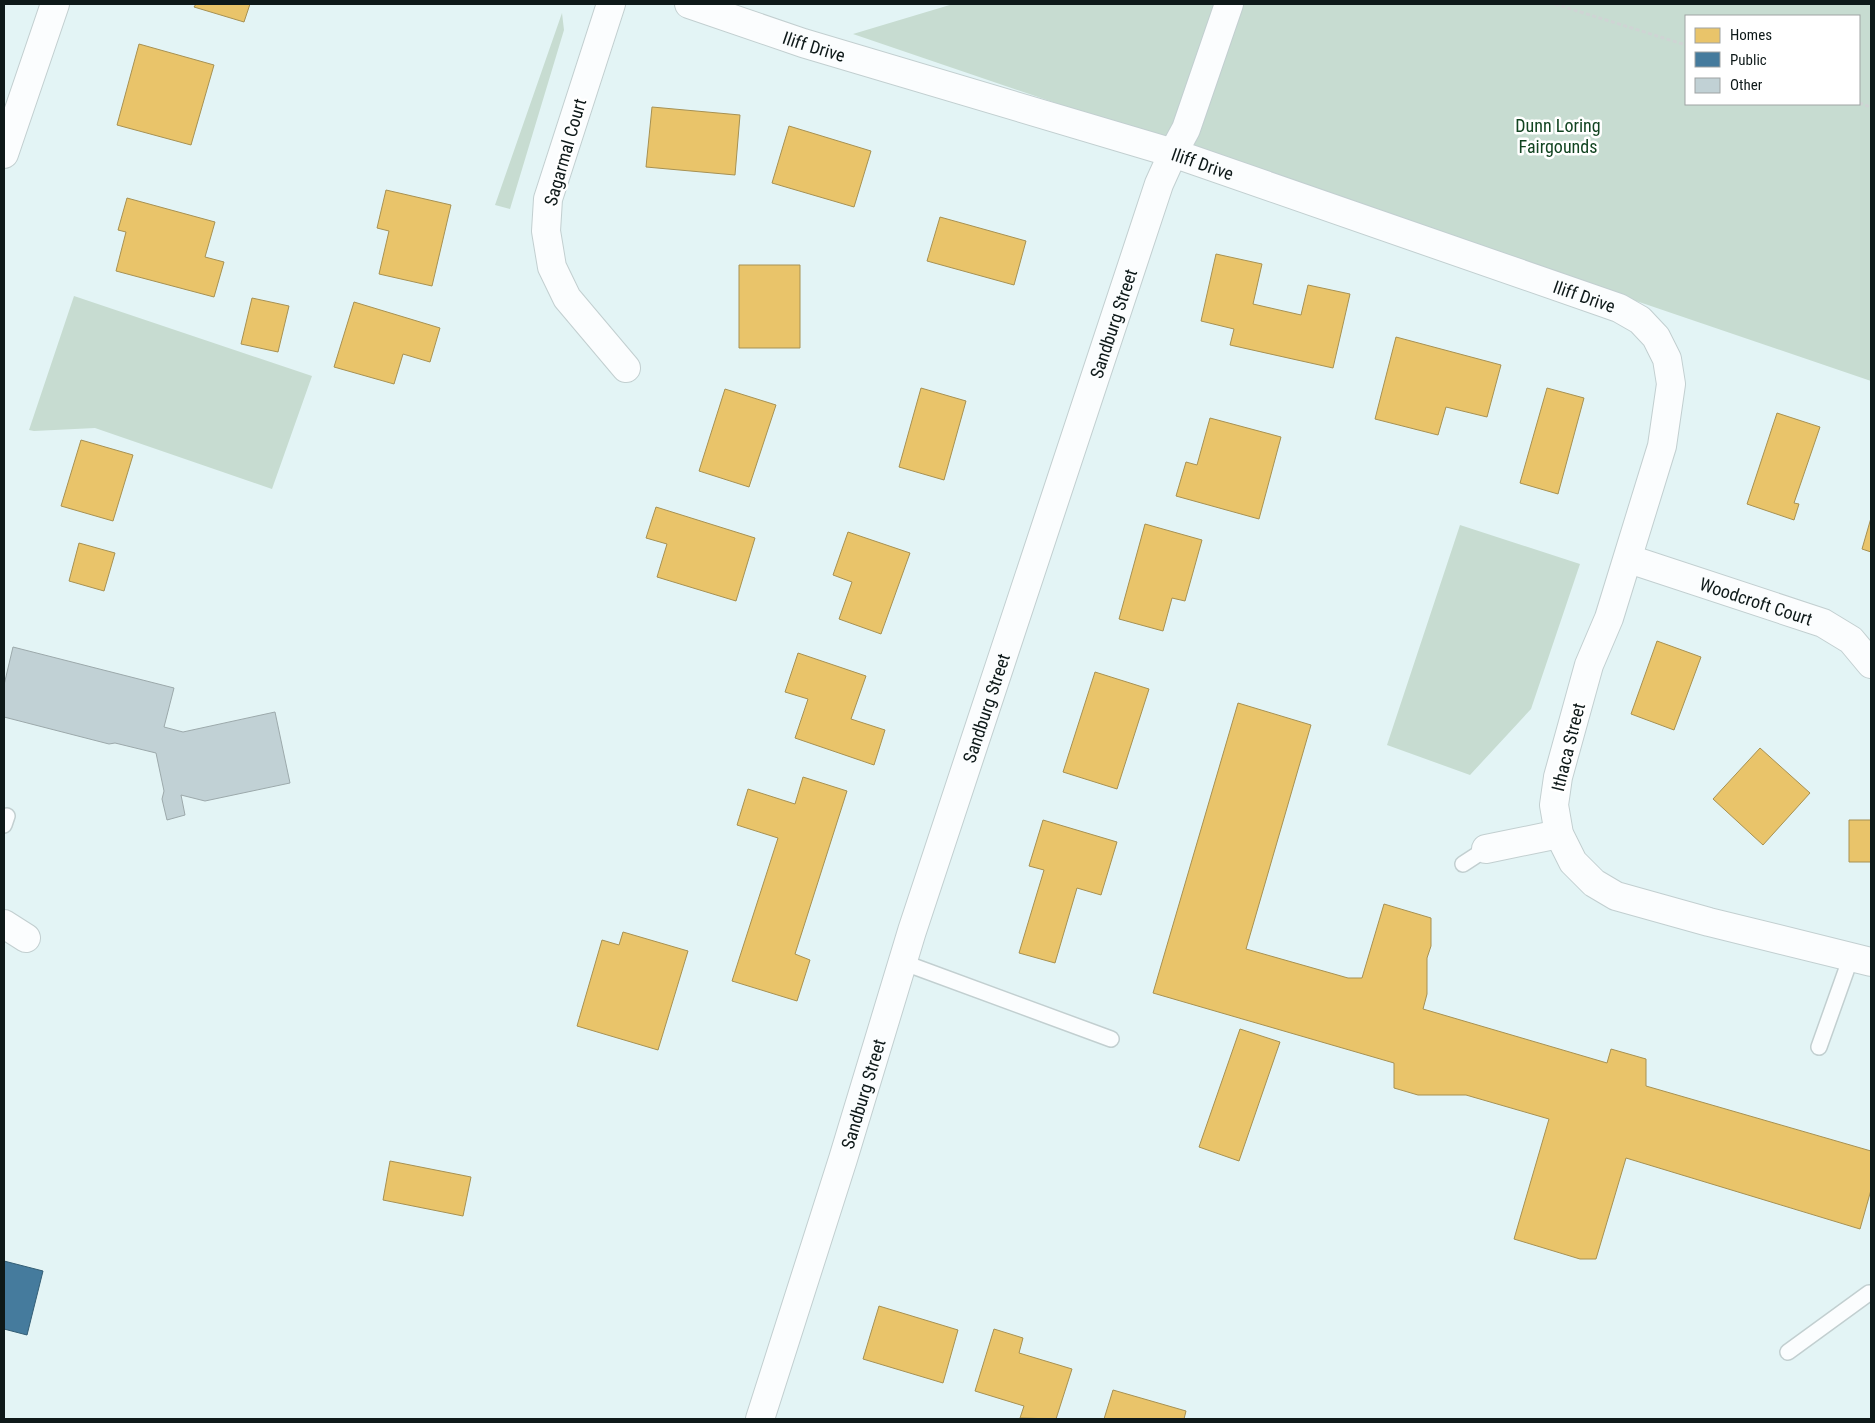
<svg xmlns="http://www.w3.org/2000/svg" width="1875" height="1423" viewBox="0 0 1875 1423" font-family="'Roboto Condensed',sans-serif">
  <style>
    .green { fill: #c7dcd1; fill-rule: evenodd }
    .homes { fill: #e9c46a; stroke: #a79152 }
    .public { fill: #457b9d; stroke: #345e75 }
    .building { fill: #c1d1d5; stroke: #9ca9ab }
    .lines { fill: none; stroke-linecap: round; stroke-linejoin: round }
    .service-casing { stroke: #c2cfd0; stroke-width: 18 }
    .minor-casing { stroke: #c2cfd0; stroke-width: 30 }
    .primary-casing { stroke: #c2cfd0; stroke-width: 30 }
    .path { stroke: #cfd4d4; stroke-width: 3; stroke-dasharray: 4 2.5; stroke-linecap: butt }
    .service { stroke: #fbfdfe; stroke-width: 15 }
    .minor { stroke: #fbfdfe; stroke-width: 28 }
    .primary { stroke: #fbfdfe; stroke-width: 28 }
    .labels { text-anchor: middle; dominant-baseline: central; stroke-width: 5; stroke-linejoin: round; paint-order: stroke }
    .street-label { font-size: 18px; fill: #0e1919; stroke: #fff }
    .park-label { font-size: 18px; fill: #124421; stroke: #fff }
  </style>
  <rect width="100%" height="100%" fill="#e3f4f5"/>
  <path class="green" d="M953 4H1871V381L853 34ZM1686 16H1859V104H1686Z
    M562 13 564 30 510 209 495 205Z
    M74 296 312 376 272 489 95 428 34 431 29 430Z
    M1460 525 1580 564 1531 709 1470 775 1387 745Z"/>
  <path class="homes" d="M196 4H250L244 22 194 7Z
    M139 44 214 65 191 145 117 125Z
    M652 107 740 115 735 175 646 167Z
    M789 126 871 151 854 207 772 183Z
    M386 190 451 205 432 286 379 274 389 231 377 228Z
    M127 198 215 222 205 257 224 262 214 297 116 271 126 232 118 230Z
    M940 217 1026 241 1014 285 927 261Z
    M1216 254 1262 264 1253 304 1301 315 1308 285 1350 294 1333 368 1230 345 1234 329 1201 321Z
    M739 265H800V348H739Z
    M252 298 289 306 278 352 241 344Z
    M354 302 440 328 430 362 403 354 394 384 334 367Z
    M1396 337 1501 365 1487 417 1446 407 1438 435 1375 419Z
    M921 388 966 401 944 480 899 467Z
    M1547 388 1584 398 1558 494 1520 483Z
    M725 389 776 405 749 487 699 471Z
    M1777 413 1820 427 1794 503 1799 504 1794 520 1747 504Z
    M1210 418 1281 437 1259 519 1176 496 1186 462 1197 465Z
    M81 440 133 455 113 521 61 506Z
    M656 507 755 538 736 601 657 577 667 544 646 538Z
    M1871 518V552L1862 549Z
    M1145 524 1202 540 1185 601 1172 598 1163 631 1119 619Z
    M848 532 910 553 881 634 839 619 852 582 833 575Z
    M79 543 115 553 104 591 69 581Z
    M1657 641 1701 657 1674 730 1631 714Z
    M798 653 866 676 851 719 885 730 874 765 795 738 808 699 785 692Z
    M1095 672 1149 689 1117 789 1063 772Z
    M1238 703 1311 725 1246 949 1348 978H1362L1384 904 1431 918V946L1427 958V994L1423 1009 1607 1063 1611 1049 1646 1059V1086L1871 1151V1190L1860 1229 1626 1158 1596 1259H1580L1514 1239 1549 1119 1466 1095H1418L1394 1088V1063L1153 993Z
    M1760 748 1810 793 1763 845 1713 799Z
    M803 777 847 791 795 954 810 960 797 1001 732 981 778 838 737 825 748 789 795 804Z
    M1043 820 1117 842 1101 895 1077 888 1055 963 1019 953 1044 870 1029 866Z
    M1849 820H1871V862H1849Z
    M623 932 688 951 658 1050 577 1026 602 940 619 945Z
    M1240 1029 1280 1042 1239 1161 1199 1147Z
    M390 1161 471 1177 463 1216 383 1200Z
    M879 1306 958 1330 943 1383 863 1359Z
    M994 1329 1023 1338 1019 1353 1072 1369 1056 1419 1020 1418 1024 1406 975 1391Z
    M1113 1390 1186 1411 1184 1419H1104Z"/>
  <path class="public" d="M4 1261 43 1271 27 1335 4 1329Z"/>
  <path class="building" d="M13 647 174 688 164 727 183 732 275 712 290 783 205 801 181 795 185 815 167 820 162 799 164 791 156 753 115 743 109 744 4 717V685Z"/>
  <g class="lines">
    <defs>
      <path id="service" d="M4 825 7 816
        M1463 864 1486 849
        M902 962 1111 1039
        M1819 1047 1851 957
        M1788 1352 1869 1293H1871"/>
      <g id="minor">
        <path d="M611 4 548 199 546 231 552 267 567 298 626 368"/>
        <path id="s1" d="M689 4 803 43 1173 153 1619 308 1640 320 1656 337 1667 359 1671 384 1662 446 1609 618 1589 665 1558 777 1554 805 1559 834 1573 862 1594 883 1616 896 1709 922 1871 962"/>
        <path id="s2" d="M1629 559 1823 623 1851 640 1871 664"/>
        <path d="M1486 849 1559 834"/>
        <path d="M4 924 26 938"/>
        <path id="s3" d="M760 1419 843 1159 912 931 1159 184 1173 153 1186 129 1229 4"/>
      </g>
      <path id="primary" d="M4 154 55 4"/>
    </defs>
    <use href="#service" class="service-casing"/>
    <use href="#minor" class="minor-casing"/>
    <use href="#primary" class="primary-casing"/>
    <path class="path" d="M1555 4 1686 45
      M1859 103 1871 107"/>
    <use href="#service" class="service"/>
    <use href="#minor" class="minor"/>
    <use href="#primary" class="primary"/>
  </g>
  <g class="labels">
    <g class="street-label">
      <text stroke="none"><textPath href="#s1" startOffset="132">Iliff Drive</textPath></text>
      <text transform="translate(565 152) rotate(-74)">Sagarmal Court</text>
      <text stroke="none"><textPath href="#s1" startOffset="538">Iliff Drive</textPath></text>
      <text stroke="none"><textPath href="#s1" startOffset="942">Iliff Drive</textPath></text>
      <text stroke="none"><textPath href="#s3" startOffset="1151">Sandburg Street</textPath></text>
      <text stroke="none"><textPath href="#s2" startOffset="134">Woodcroft Court</textPath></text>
      <text stroke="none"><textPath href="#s3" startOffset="746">Sandburg Street</textPath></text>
      <text transform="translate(1568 747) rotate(-76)">Ithaca Street</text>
      <text stroke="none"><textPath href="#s3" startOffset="341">Sandburg Street</textPath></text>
    </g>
    <g class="park-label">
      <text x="1558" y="125">Dunn Loring<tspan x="1558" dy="21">Fairgounds</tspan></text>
    </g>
  </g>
  <rect width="1875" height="1423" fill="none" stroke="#0e1919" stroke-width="10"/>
  <rect x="1685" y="15" width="175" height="90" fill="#ffffff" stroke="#9fa3a3"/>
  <rect x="1695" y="28" width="25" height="15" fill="#e9c46a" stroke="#9fa3a3"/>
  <text x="1730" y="40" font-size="15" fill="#0e1919">Homes</text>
  <rect x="1695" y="52" width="25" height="15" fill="#457b9d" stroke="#9fa3a3"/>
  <text x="1730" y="65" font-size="15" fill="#0e1919">Public</text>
  <rect x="1695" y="78" width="25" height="15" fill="#c1d1d5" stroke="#9fa3a3"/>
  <text x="1730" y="90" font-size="15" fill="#0e1919">Other</text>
</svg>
